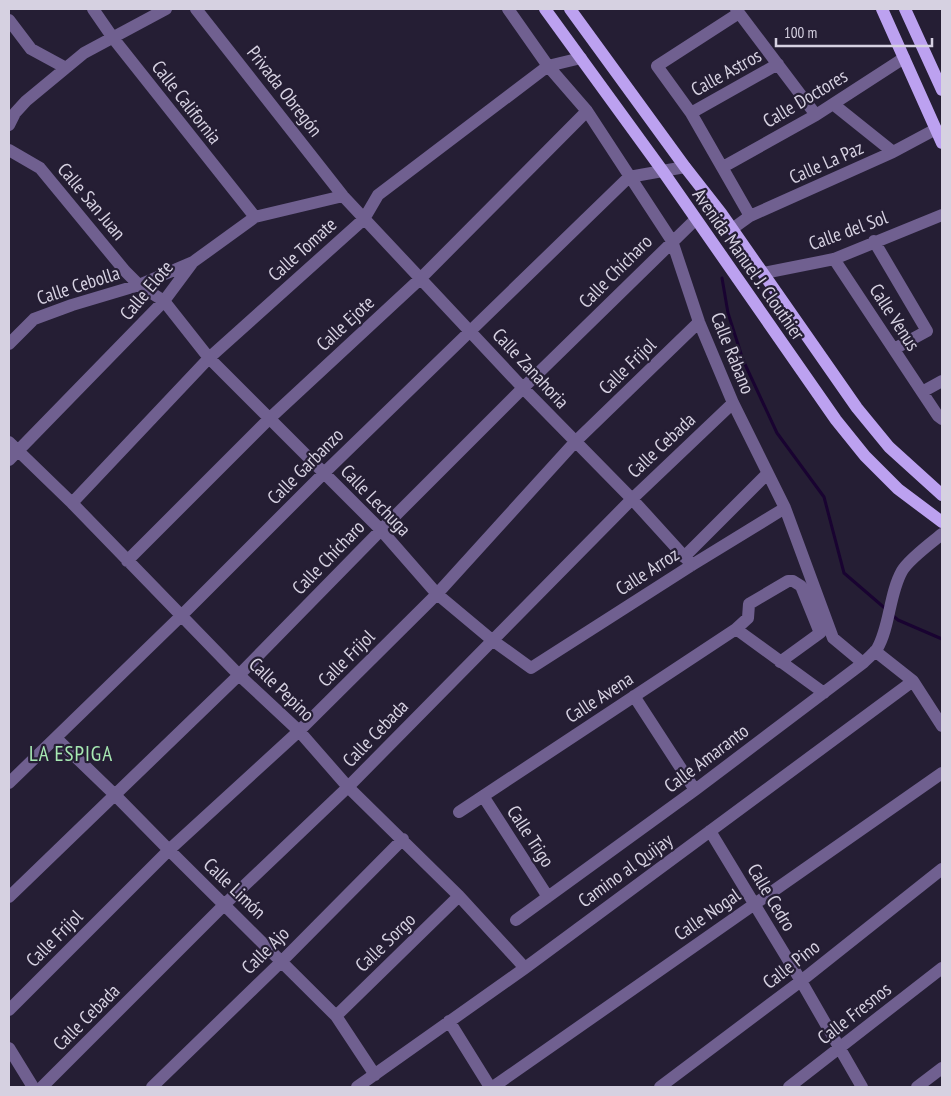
<svg xmlns="http://www.w3.org/2000/svg" width="951" height="1096" viewBox="0 0 951 1096" font-family="'PT Sans Narrow',sans-serif">
  <style>
    .lines { fill: none; stroke-linecap: round; stroke-linejoin: round }
    .stream { stroke: #190331; stroke-width: 3 }
    .minor { stroke: #706090; stroke-width: 12 }
    .major { stroke: #bca1f0; stroke-width: 12 }
    .labels { text-anchor: middle; dominant-baseline: central; stroke-width: 4.5; stroke-linejoin: round; paint-order: stroke }
    .street-label { font-size: 19px; fill: #d6d1e1; stroke: #251e34 }
    .quarter-label { font-size: 21px; letter-spacing: 1px; fill: #a7e9b3; stroke: #251e34 }
  </style>
  <rect width="100%" height="100%" fill="#251e34"/>
  <g class="lines">
    <path class="stream" d="M722 278 728 313 743 360 777 433 824 497 844 573 887 610
      M891 614 898 620 942 639"/>
    <path class="minor" d="M93 9 113 38 255 217
      M196 9 343 196 523 388 632 499 692 565
      M508 9 548 66 587 111 672 241 699 322 733 403 785 508 833 638 863 663
      M736 9 816 115
      M739 13 657 66 691 113 750 216
      M9 20 31 49 66 68
      M833 104 893 152
      M691 113 778 64
      M9 125 15 113 26 101 84 53 166 9
      M9 150 40 168 125 271 139 285 164 301 209 358 381 530 437 594 492 640 531 668 692 565 785 508
      M723 167 816 115 904 58
      M732 229 750 216 893 152 936 129
      M874 241 927 331 894 349
      M834 259 922 392 938 416 942 419
      M764 273 834 259 942 215
      M9 344 34 319 72 305 139 285 193 262
      M922 392 942 381
      M9 442 72 503 239 675 299 731 348 787 459 896 525 968
      M9 460 164 301 193 262 255 217 343 196
      M72 503 209 358 364 219 378 195 548 66 581 58
      M684 557 767 474
      M127 561 270 418 420 279 587 111
      M736 629 824 693
      M875 651 913 681 942 726
      M634 696 695 790
      M56 738 115 795 169 850 336 1016 375 1075
      M9 783 181 616 323 474 629 177 685 167
      M483 796 548 897
      M459 812 736 629 748 618 749 604 788 581H793L801 586 820 633 780 662
      M710 831 801 981 862 1087
      M9 897 239 675 381 530 523 388 695 220
      M516 920 695 790 863 663C868 658 873 654 877 649 890 627 889 594 902 571 908 560 932 542 942 534
      M9 1010 169 850 299 731 437 594 575 442 699 322
      M336 1016 459 896
      M449 1021 490 1087
      M9 1048 33 1087
      M42 1087 225 904 348 787 632 499 733 403
      M152 1087 282 961 403 839
      M357 1087 525 968 913 681
      M493 1087 942 773
      M660 1087 801 981 942 869
      M789 1087 942 968
      M917 1087 942 1068"/>
    <path class="major" d="M545 9 662 170 836 420 865 456 898 489 942 522
      M570 9 685 167 721 213 857 408 889 447 942 495
      M882 9 942 143
      M905 9 942 90"/>
  </g>
  <g class="labels">
    <g class="street-label">
      <text transform="translate(726 72) rotate(-29)">Calle Astros</text>
      <text transform="translate(285 91) rotate(52)">Privada Obregón</text>
      <text transform="translate(805 98) rotate(-31)">Calle Doctores</text>
      <text transform="translate(187 102) rotate(52)">Calle California</text>
      <text transform="translate(826 162) rotate(-24)">Calle La Paz</text>
      <text transform="translate(92 201) rotate(50)">Calle San Juan</text>
      <text transform="translate(848 230) rotate(-20)">Calle del Sol</text>
      <text transform="translate(302 249) rotate(-42)">Calle Tomate</text>
      <text transform="translate(749 264) rotate(55)">Avenida Manuel J. Clouthier</text>
      <text transform="translate(615 271) rotate(-45)">Calle Chícharo</text>
      <text transform="translate(78 285) rotate(-18)">Calle Cebolla</text>
      <text transform="translate(146 290) rotate(-50)">Calle Elote</text>
      <text transform="translate(895 317) rotate(57)">Calle Venus</text>
      <text transform="translate(345 323) rotate(-43)">Calle Ejote</text>
      <text transform="translate(733 353) rotate(68)">Calle Rábano</text>
      <text transform="translate(627 366) rotate(-44)">Calle Frijol</text>
      <text transform="translate(531 368) rotate(47)">Calle Zanahoria</text>
      <text transform="translate(661 445) rotate(-43)">Calle Cebada</text>
      <text transform="translate(305 466) rotate(-45)">Calle Garbanzo</text>
      <text transform="translate(376 500) rotate(46)">Calle Lechuga</text>
      <text transform="translate(328 557) rotate(-46)">Calle Chícharo</text>
      <text transform="translate(647 571) rotate(-33)">Calle Arroz</text>
      <text transform="translate(346 658) rotate(-45)">Calle Frijol</text>
      <text transform="translate(282 689) rotate(44)">Calle Pepino</text>
      <text transform="translate(599 697) rotate(-33)">Calle Avena</text>
      <text transform="translate(375 733) rotate(-46)">Calle Cebada</text>
      <text transform="translate(706 758) rotate(-37)">Calle Amaranto</text>
      <text transform="translate(531 836) rotate(57)">Calle Trigo</text>
      <text transform="translate(625 870) rotate(-36)">Camino al Quijay</text>
      <text transform="translate(235 888) rotate(44)">Calle Limón</text>
      <text transform="translate(772 897) rotate(59)">Calle Cedro</text>
      <text transform="translate(707 914) rotate(-35)">Calle Nogal</text>
      <text transform="translate(54 938) rotate(-45)">Calle Frijol</text>
      <text transform="translate(385 942) rotate(-44)">Calle Sorgo</text>
      <text transform="translate(265 950) rotate(-45)">Calle Ajo</text>
      <text transform="translate(791 964) rotate(-38)">Calle Pino</text>
      <text transform="translate(854 1013) rotate(-38)">Calle Fresnos</text>
      <text transform="translate(86 1017) rotate(-45)">Calle Cebada</text>
    </g>
    <g class="quarter-label">
      <text x="71" y="753">LA ESPIGA</text>
    </g>
  </g>
  <rect width="951" height="1096" fill="none" stroke="#d6d1e1" stroke-width="20"/>
  <path d="M776 38v8h156v-8" fill="none" stroke="#d6d1e1" stroke-width="2.5"/>
  <text x="784" y="38" font-size="15" fill="#d6d1e1" stroke="#251e34" stroke-width="4" paint-order="stroke">100 m</text>
</svg>
